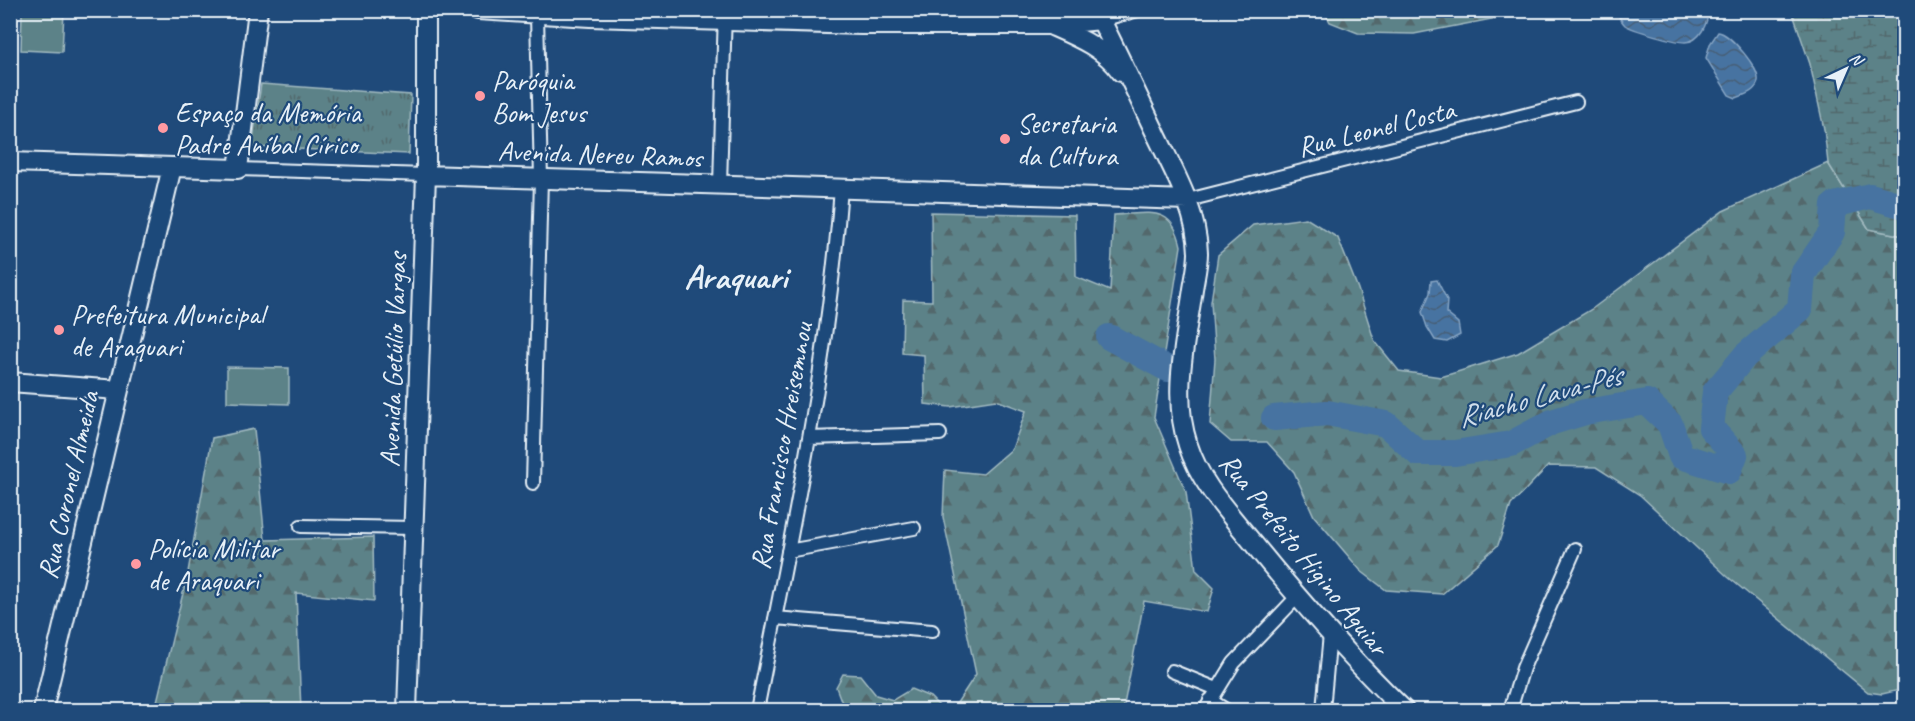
<svg xmlns="http://www.w3.org/2000/svg" width="1915" height="721" viewBox="0 0 1915 721" font-family="Caveat,sans-serif">
  <style>
    .grass { fill: url(#grass-tufts); stroke: #a2bac0; stroke-width: 1.5 }
    .forest { fill: url(#forest-firs); stroke: #a2bac0; stroke-width: 1.5 }
    .wetland { fill: url(#wetland-marsh); stroke: #a2bac0; stroke-width: 1.5 }
    .pitch { fill: #5b8288; stroke: #a2bac0; stroke-width: 1.5 }
    .water { fill: url(#water-waves); stroke: #87a5c4; stroke-width: 1.5 }
    .lines { fill: none; stroke-linecap: round; stroke-linejoin: round }
    .river { stroke: #4673a1; stroke-width: 26 }
    .street-casing { stroke: #e8f1f8; stroke-width: 16 }
    .secondary-casing { stroke: #e8f1f8; stroke-width: 22 }
    .street { stroke: #1f4a7a; stroke-width: 12 }
    .secondary { stroke: #1f4a7a; stroke-width: 18 }
    .poi-dot { fill: #ff9aa2; stroke: #1f4a7a; stroke-width: 2 }
    .labels { text-anchor: middle; dominant-baseline: central; stroke-width: 4.5; stroke-linejoin: round; paint-order: stroke }
    .poi-label { font-size: 28px; fill: #e8f1f8; stroke: #1f4a7a; text-anchor: start }
    .street-label { font-size: 28px; fill: #e8f1f8; stroke: #1f4a7a }
    .water-label { font-size: 30px; font-style: italic; fill: #d0deeb; stroke: #1f4a7a }
    .district-label { font-size: 34px; font-weight: bold; fill: #e8f1f8; stroke: #1f4a7a }
  </style>
  <defs>
    <pattern id="grass-tufts" width="24" height="20" patternUnits="userSpaceOnUse" patternTransform="scale(1.5)"><rect width="24" height="20" fill="#5b8288"/><path d="M3 7l-1-3M5 7V3M7 7l1-3M15 17l-1-3M17 17v-4M19 17l1-3" fill="none" stroke="#52686c"/></pattern>
    <pattern id="forest-firs" width="22" height="20" patternUnits="userSpaceOnUse" patternTransform="scale(1.5)"><rect width="22" height="20" fill="#5b8288"/><path d="M5 1l3.5 6h-7zM16 11l3.5 6h-7z" fill="#52686c"/></pattern>
    <pattern id="wetland-marsh" width="20" height="14" patternUnits="userSpaceOnUse" patternTransform="scale(1.5)"><rect width="20" height="14" fill="#5b8288"/><path d="M1 5h8M5 5V1M11 12h8M15 12V8" fill="none" stroke="#52686c"/></pattern>
    <pattern id="water-waves" width="16" height="10" patternUnits="userSpaceOnUse" patternTransform="scale(1.5)"><rect width="16" height="10" fill="#4673a1"/><path d="M0 5q4-4 8 0t8 0" fill="none" stroke="#465e76"/></pattern>
  </defs>
  <rect width="100%" height="100%" fill="#1f4a7a"/>
  <filter id="ink" filterUnits="userSpaceOnUse"><feTurbulence type="fractalNoise" baseFrequency=".0167" numOctaves="2"/><feDisplacementMap in="SourceGraphic" scale="12" xChannelSelector="R" yChannelSelector="G"/><feConvolveMatrix kernelMatrix="1 2 1 2 8 2 1 2 1" color-interpolation-filters="sRGB"/></filter>
  <g filter="url(#ink)">
    <path class="grass" d="M261 84 411 95 409 154 252 147Z"/>
    <path class="forest" d="M1324 11H1533L1414 34 1358 33 1330 22Z
      M1828 163 1869 229 1904 236V689L1882 694 1868 692 1728 577 1640 495 1596 467 1548 466 1511 505 1498 545 1442 594 1386 590 1361 571 1314 516 1294 472 1267 442H1231L1210 424 1215 359 1211 302 1218 255 1253 225 1306 218 1338 238 1358 289 1374 340 1399 371 1441 377 1518 353 1592 309 1723 211Z
      M931 212 1075 215 1076 277 1110 291 1114 215C1149 214 1172 204 1181 246L1154 417 1186 492 1196 570 1214 588 1207 612 1144 601 1123 710H841L842 703 836 687 843 674 860 675 876 695 893 700 911 689 930 697 943 710 955 706 976 674 943 517 945 470 983 474 1012 449 1026 411 996 400 950 407 925 404 924 355 902 353 903 300 932 301Z
      M254 429 265 540 373 537 374 601 296 593 301 710H155L188 572 212 438Z"/>
    <path class="wetland" d="M1792 11H1904V236L1869 229 1828 163 1824 129 1810 64Z"/>
    <path class="pitch" d="M22 11H64L62 52 21 50Z
      M227 367 289 368V404L227 402Z"/>
    <path class="water" d="M1651 10 1708 11C1708 23 1700 42 1685 42 1676 42 1632 30 1625 25 1623 23 1621 20 1619 17L1623 15Z
      M1718 32C1730 33 1760 69 1758 81 1757 91 1744 95 1736 98L1729 95 1706 58 1710 44Z
      M1437 280 1447 300 1446 313 1458 323 1460 335 1447 342 1435 340 1427 327 1422 312 1430 293 1431 281Z"/>
    <g class="lines">
      <path class="river" d="M1109 337 1168 369
        M1274 418 1327 413 1386 424 1418 453H1455L1511 444 1552 422 1585 412 1647 402 1670 424 1681 456 1729 471 1735 455 1711 428 1715 392 1745 356 1800 309 1803 274 1832 232 1834 205 1870 196 1904 206"/>
      <defs>
        <path id="street" d="M1097 10 1101 20 1138 10
          M861 25V10
          M238 169 426 175
          M720 185 725 10
          M1188 200 1576 102
          M809 438 940 434
          M533 483 541 179 537 15
          M301 526 414 528
          M788 551 914 528
          M775 618 932 631
          M1172 671 1217 689
          M1210 700 1226 710
          M757 710C791 537 828 364 841 188
          M1205 710 1234 663 1297 597
          M1323 710 1330 634
          M1510 710 1523 668 1575 549"/>
        <path id="secondary" d="M478 10 590 17 861 25H1050L1101 20C1120 58 1138 96 1156 134 1174 172 1197 210 1198 253 1198 264 1195 277 1193 289 1186 339 1171 395 1188 445 1200 483 1228 512 1253 543 1300 601 1350 658 1404 710
          M1052 26C1077 37 1104 48 1121 72
          M10 162 238 169 258 10
          M426 175 1188 200
          M10 382 118 390
          M43 710 172 167
          M407 710 426 175V10"/>
      </defs>
      <use href="#street" class="street-casing"/>
      <use href="#secondary" class="secondary-casing"/>
      <use href="#street" class="street"/>
      <use href="#secondary" class="secondary"/>
    </g>
  </g>
  <g class="poi-dot">
    <circle cx="480" cy="96" r="6"/>
    <circle cx="163" cy="128" r="6"/>
    <circle cx="1005" cy="139" r="6"/>
    <circle cx="59" cy="330" r="6"/>
    <circle cx="136" cy="564" r="6"/>
  </g>
  <g class="labels">
    <g class="poi-label">
      <text x="492" y="80">Paróquia<tspan x="492" dy="32">Bom Jesus</tspan></text>
      <text x="175" y="112">Espaço da Memória<tspan x="175" dy="32">Padre Aníbal Círico</tspan></text>
      <text x="1017" y="123">Secretaria<tspan x="1017" dy="32">da Cultura</tspan></text>
      <text x="71" y="314">Prefeitura Municipal<tspan x="71" dy="32">de Araquari</tspan></text>
      <text x="148" y="548">Polícia Militar<tspan x="148" dy="32">de Araquari</tspan></text>
    </g>
    <g class="street-label">
      <text transform="translate(1376 128) rotate(-14)">Rua Leonel Costa</text>
      <text transform="translate(600 154) rotate(2)">Avenida Nereu Ramos</text>
      <text transform="translate(393 360) rotate(-88)">Avenida Getúlio Vargas</text>
      <text transform="translate(781 446) rotate(-80)">Rua Francisco Hreisemnou</text>
      <text transform="translate(68 485) rotate(-77)">Rua Coronel Almeida</text>
      <text transform="translate(1304 554) rotate(51)">Rua Prefeito Higino Aguiar</text>
    </g>
    <g class="water-label">
      <text transform="translate(1539 396) rotate(-15)">Riacho Lava-Pés</text>
    </g>
    <g class="district-label">
      <text x="736" y="276">Araquari</text>
    </g>
  </g>
  <rect width="1915" height="721" fill="none" stroke="#1f4a7a" stroke-width="36"/>
  <rect x="18" y="18" width="1879" height="685" fill="none" stroke="#e8f1f8" stroke-width="2" filter="url(#ink)"/>
  <g transform="translate(1846 69) rotate(44)" stroke="#1f4a7a" stroke-width="4.5" paint-order="stroke">
  <path d="M0-4.5L10 22L0 15L-10 22Z" fill="#e8f1f8"/>
  <text y="-9" font-size="16" font-weight="bold" text-anchor="middle" fill="#e8f1f8">N</text>
  </g>
</svg>
